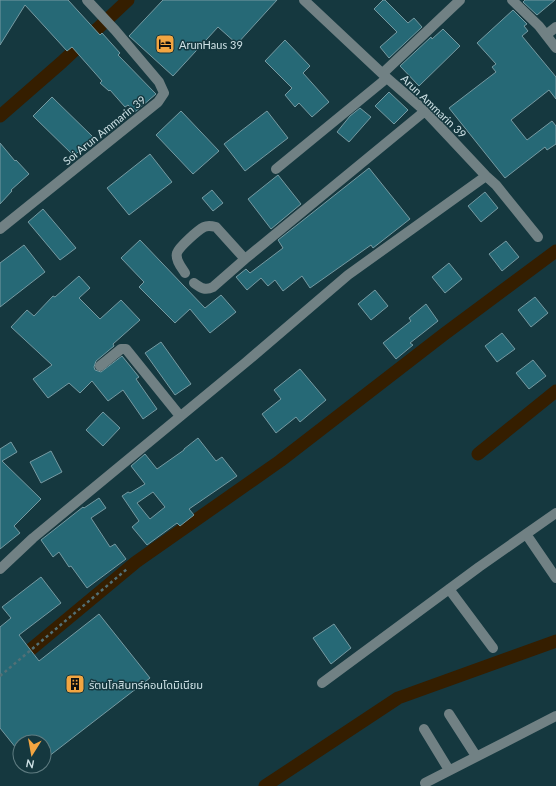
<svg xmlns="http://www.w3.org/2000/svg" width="556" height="786" viewBox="0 0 556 786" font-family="Lato,'Noto Sans Thai',sans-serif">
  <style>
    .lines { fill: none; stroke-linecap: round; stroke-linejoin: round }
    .canal { stroke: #351e00; stroke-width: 13 }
    .building { fill: #266976; stroke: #769aa2; fill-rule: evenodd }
    .path { stroke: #527076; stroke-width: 2.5; stroke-dasharray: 3 3; stroke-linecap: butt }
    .minor { stroke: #718184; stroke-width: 10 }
    .labels { text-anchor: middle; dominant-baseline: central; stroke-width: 3; stroke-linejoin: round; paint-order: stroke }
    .poi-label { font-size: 11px; fill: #cee1e5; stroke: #15383f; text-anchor: start }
    .street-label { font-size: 11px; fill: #cee1e5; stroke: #15383f }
  </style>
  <rect width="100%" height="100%" fill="#15383f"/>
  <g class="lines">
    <path class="canal" d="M0 116 62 62 128 0
      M478 454 556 391
      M0 675 136 562 280 461 443 335 556 251
      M265 786 398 698 556 641"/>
  </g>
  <path class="building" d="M0 0H68L100 35 102 33 120 53 118 55 156 94 135 112 128 105 125 107 110 90 109 91 100 83 102 81 72 47 67 51 25 5 0 45Z
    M163 0H277L237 44 218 27 173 76 129 36Z
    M383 0H385L408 23 414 18 422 27 389 58 380 47 397 32 374 9Z
    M525 0H555L537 15 523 2Z
    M513 10 527 24 524 26 528 31 522 36 556 77V99L549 90 511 120 527 140 552 121 556 126V144L547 150 545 147 505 178 449 108 496 72 492 67 496 64 477 43Z
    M443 29 460 46 419 86 400 66 431 37 432 39Z
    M285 40 310 66 303 73 329 102 312 117 299 103 295 107 285 95 292 88 265 61Z
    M389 92 408 110 394 124 375 106Z
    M52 97 93 137 74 156 33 116Z
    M360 108 371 117 349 142 337 132 350 116Z
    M181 111 219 151 193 174 156 135Z
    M267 111 288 138 245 171 224 144Z
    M0 143 15 161 16 160 29 174 11 190 12 191 0 204Z
    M150 154 172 182 129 215 107 188Z
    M369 168 410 219 373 248 371 245 310 288 302 276 283 291 275 280 268 286 261 278 247 290 236 277 246 269 250 273 283 248 278 240Z
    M278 175 301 204 271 229 248 199Z
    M212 190 223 203 213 211 202 198Z
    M485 192 498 208 481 222 468 206Z
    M43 209 76 248 60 260 28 222Z
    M140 240 205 308 221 295 236 312 210 333 190 309 175 323 139 287 144 282 121 258Z
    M506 241 519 257 502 271 489 254Z
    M24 245 45 272 0 307V263Z
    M449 263 462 279 445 293 432 277Z
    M79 276 90 288 79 298 100 319 121 300 140 320 113 344 114 346 96 361 94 367 95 370 101 372 122 356 139 377 136 379 157 409 143 419 123 390 108 401 92 381 80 393 69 383 48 398 33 379 52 365 11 327 27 310 34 316 53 296 55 297Z
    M375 290 388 306 371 320 358 304Z
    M535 297 548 313 531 327 518 310Z
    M426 304 438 321 410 343 413 345 396 359 383 343 411 321 409 318Z
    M502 333 515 349 497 362 485 346Z
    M161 342 191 384 175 395 145 353Z
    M533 360 546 376 529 389 516 373Z
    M300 369 326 400 300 422 296 417 276 433 262 414 281 399 274 390Z
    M103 412 120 428 103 446 86 430Z
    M198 438 216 461 222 457 237 476 189 509 194 515 180 526 177 523 147 545 132 527 139 521 122 496 128 492 130 493 145 484 131 466 145 454 157 469 184 450V449ZM153 492 165 507 150 519 137 503Z
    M11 442 17 452 2 461 41 499 14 526 20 533 0 549V449Z
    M51 451 62 472 41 483 30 462Z
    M99 498 106 508 91 518 110 547 115 544 126 559 87 588 71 566 69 567 59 552 53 557 41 540 83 507 84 508Z
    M41 577 61 603 19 635 39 661 99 614 150 678 44 760V742H20V753L0 728V627L11 618 2 607Z
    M334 624 351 648 331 664 313 638Z"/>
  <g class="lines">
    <path class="path" d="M0 676 127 569"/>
    <path class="minor" d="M304 0 387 78 425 111 486 176 496 185 538 237
      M512 0 539 26 556 48
      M546 35 556 27
      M383 73 460 0
      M276 169 387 78
      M0 229 158 102 164 93 159 82 115 30 87 0
      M185 273C182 268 175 260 177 253 179 247 198 230 204 227 208 225 212 226 216 227L245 259
      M194 283C201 288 205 291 213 287L245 259 425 111
      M100 366 121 349H126L180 416
      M526 534 556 578
      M0 569 33 538 245 363 348 275 486 176
      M449 589 493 648
      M322 683 479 567 556 513
      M449 714 476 756
      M424 729 449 770
      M425 783 556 716"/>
  </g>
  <defs>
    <symbol id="hotel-square" viewBox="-11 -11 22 22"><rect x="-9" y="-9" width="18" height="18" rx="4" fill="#f2a541" stroke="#15383f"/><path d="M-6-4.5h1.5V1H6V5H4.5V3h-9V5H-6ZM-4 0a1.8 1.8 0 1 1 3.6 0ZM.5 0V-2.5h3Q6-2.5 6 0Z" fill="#111"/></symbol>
    <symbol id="building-square" viewBox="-11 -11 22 22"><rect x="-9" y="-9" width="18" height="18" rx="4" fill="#f2a541" stroke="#15383f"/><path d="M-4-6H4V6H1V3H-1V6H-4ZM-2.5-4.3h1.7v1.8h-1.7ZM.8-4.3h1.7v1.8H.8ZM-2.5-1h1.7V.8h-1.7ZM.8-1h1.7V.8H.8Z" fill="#111"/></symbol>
  </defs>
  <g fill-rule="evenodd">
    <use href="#hotel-square" x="154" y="33" width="22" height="22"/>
    <use href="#building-square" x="64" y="673" width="22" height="22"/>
  </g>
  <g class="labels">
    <g class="poi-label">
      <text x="179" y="44">ArunHaus 39</text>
      <text x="89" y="684">รัตนโกสินทร์คอนโดมิเนียม</text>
    </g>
    <g class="street-label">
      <text transform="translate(434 106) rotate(44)">Arun Ammarin 39</text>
      <text transform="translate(104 130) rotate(-39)">Soi Arun Ammarin 39</text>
    </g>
  </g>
  <g transform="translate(32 754) rotate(191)"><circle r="19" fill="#15383f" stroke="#5f7c81"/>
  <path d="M0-3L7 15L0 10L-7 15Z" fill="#f2a541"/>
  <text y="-6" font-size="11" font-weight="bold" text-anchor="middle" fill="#cee1e5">N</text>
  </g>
</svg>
